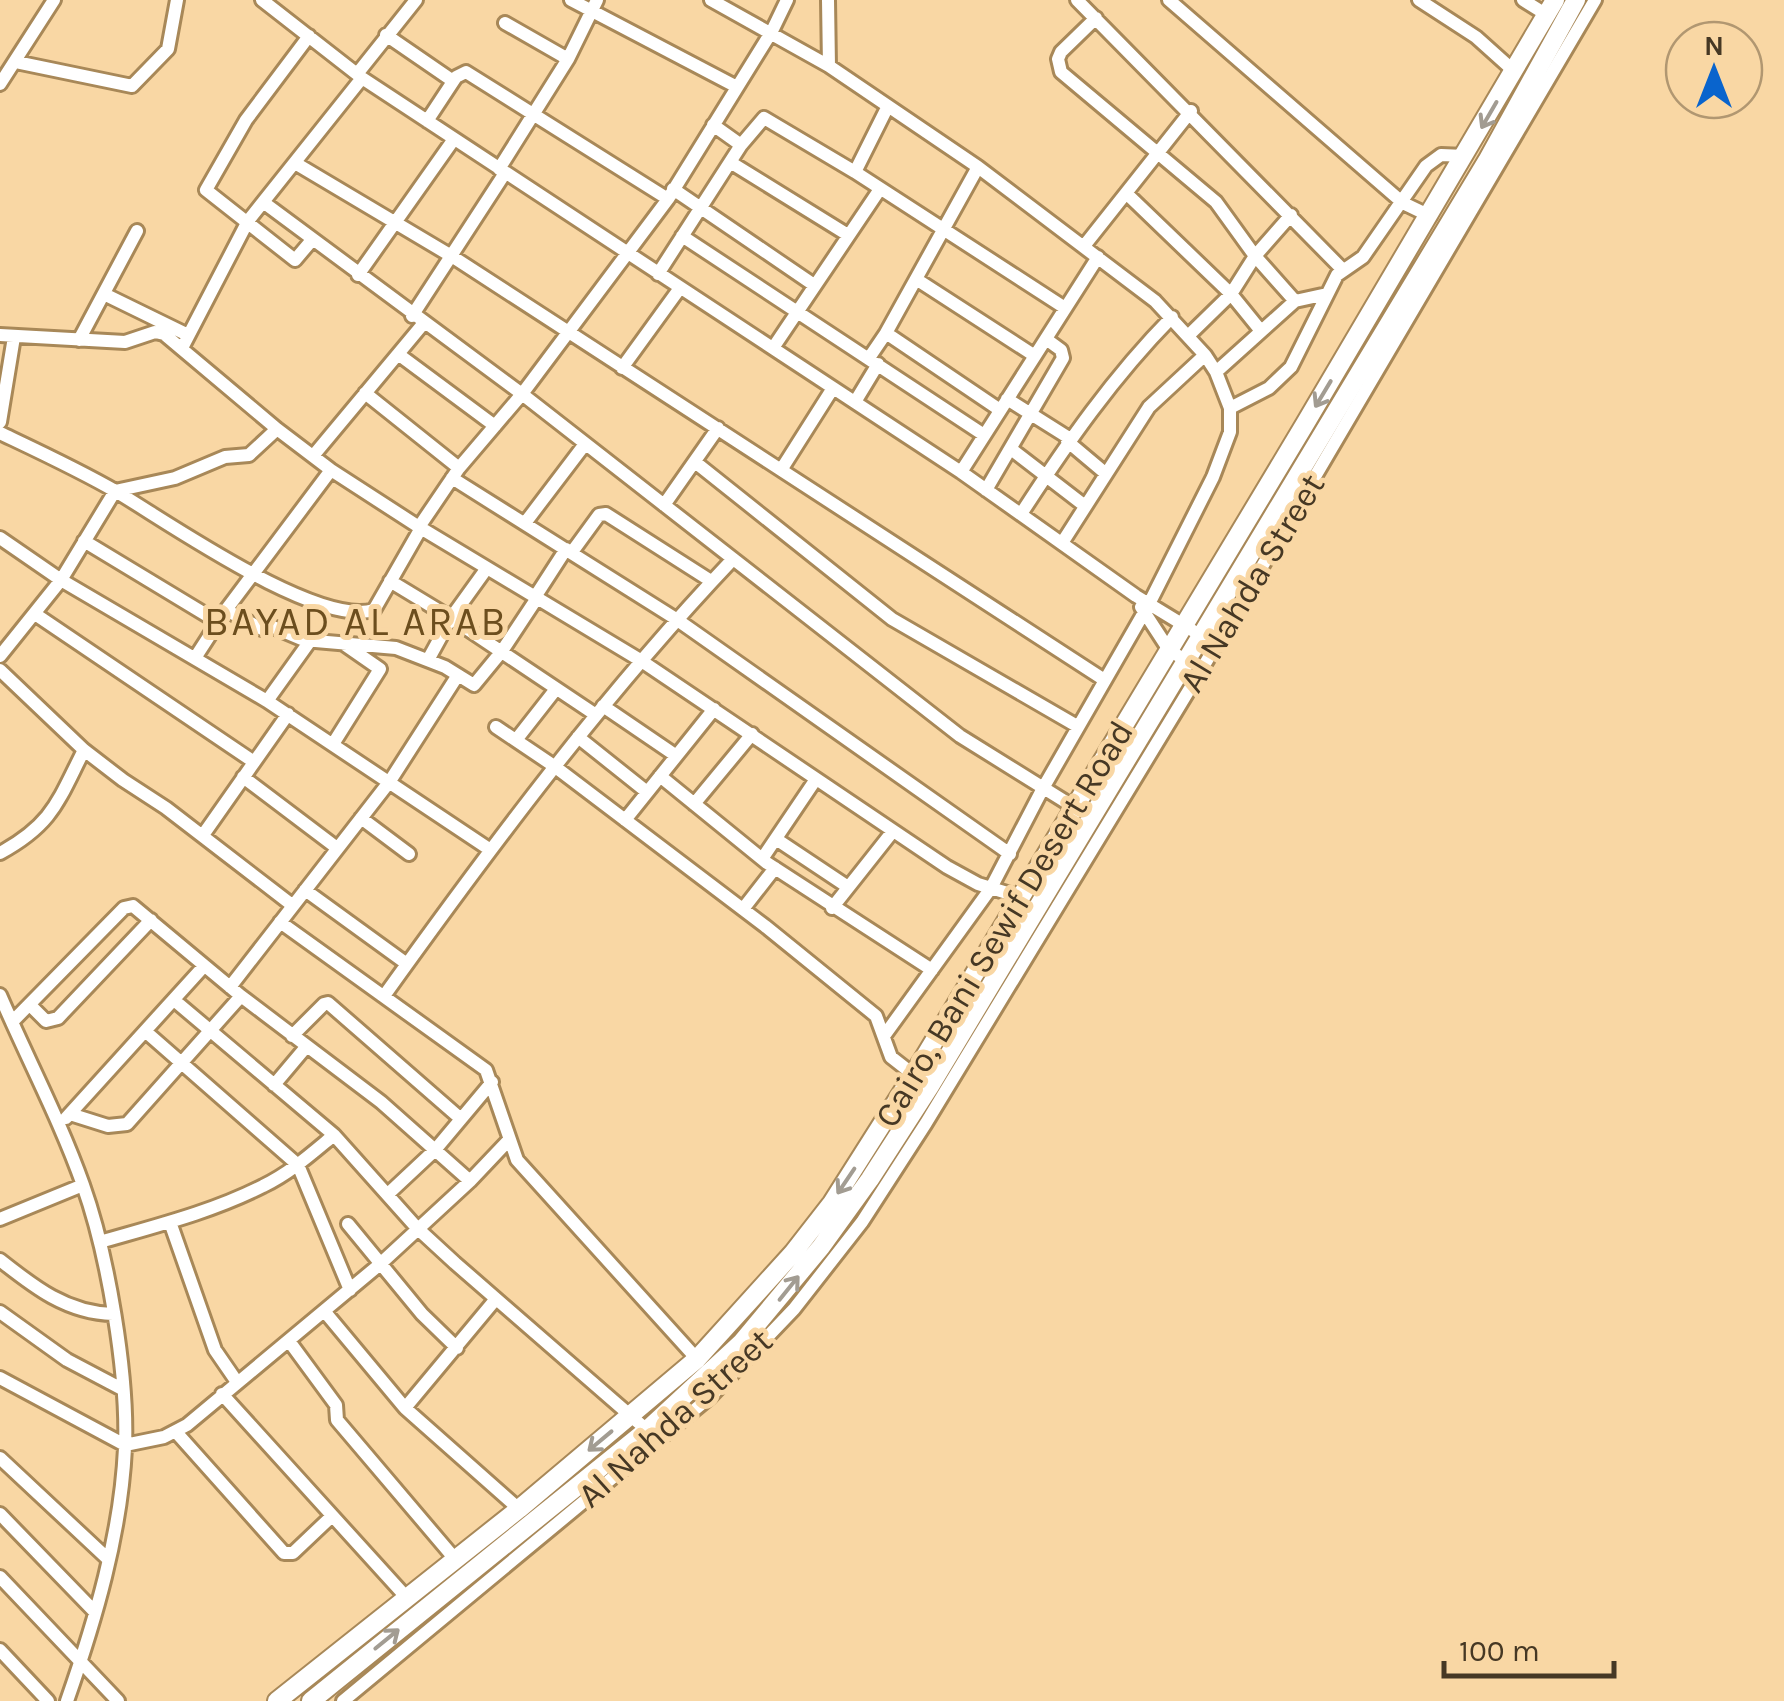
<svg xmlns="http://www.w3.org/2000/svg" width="1784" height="1701" viewBox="0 0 1784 1701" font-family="Karla,sans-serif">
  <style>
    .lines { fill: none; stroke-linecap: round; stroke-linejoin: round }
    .minor-casing { stroke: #a88858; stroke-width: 18 }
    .major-casing { stroke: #a88858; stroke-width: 22 }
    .minor { stroke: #fff; stroke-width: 12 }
    .major { stroke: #fff; stroke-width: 18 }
    .oneway { stroke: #a29c92 }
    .labels { text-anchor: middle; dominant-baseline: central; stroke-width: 10; stroke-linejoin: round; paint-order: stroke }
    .street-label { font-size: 35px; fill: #463824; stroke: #f9d7a4 }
    .quarter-label { font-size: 40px; letter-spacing: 2.5px; fill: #6c4e1e; stroke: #f9d7a4 }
  </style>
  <rect width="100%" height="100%" fill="#f9d7a4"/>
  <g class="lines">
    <defs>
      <path id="minor" d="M262 0 362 78 961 472 1136 596 1200 635
        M571 0 737 87
        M711 0 829 66 978 167 1155 301 1205 355 1216 372 1230 408V432L1213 477 1150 602 1042 790 991 888 884 1036
        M828 0 829 66
        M1077 0 1342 269
        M1169 0 1403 203 1430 216
        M1419 0 1476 37 1515 72
        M1523 0 1547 15
        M1096 18 1061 52 1058 59 1061 72 1216 202 1255 256 1295 301
        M505 23 568 59
        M386 35 453 81
        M309 36 246 120 206 190 295 260 312 240
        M16 62 132 86 168 49 177 0
        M357 74 416 0
        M0 84 54 0
        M427 121 456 77 466 72 668 199
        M713 125 741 145
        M730 162 848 235
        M295 163 453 257 1103 679
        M499 169 568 59 597 0
        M855 172 888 106
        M673 189 814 285
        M1126 193 1231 294 1261 331
        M263 202 522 394 960 736 1074 807
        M682 236 984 435
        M1084 246 1191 111
        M658 274 741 145 764 118 855 172 1065 308
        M358 275 454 139
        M916 279 1035 356
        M104 294 188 335
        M412 316 505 173
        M886 333 978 167
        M0 335 125 342 155 332 164 334 277 429 331 470 419 527 640 660 947 867 978 884 1020 897
        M1189 335 1231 294 1255 256 1291 215
        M79 340 137 231
        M182 348 248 221 362 78
        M773 348 880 189
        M398 354 495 426
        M869 358 886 333 1000 410
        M622 368 680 288
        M1216 372 1295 301 1327 294
        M365 393 459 468
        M1007 399 1069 438
        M855 402 878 364
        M1230 408 1269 388 1291 367 1337 275 1363 257 1426 166 1441 155 1465 156
        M0 422 14 337
        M0 433C40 452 79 470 117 492 169 523 317 627 374 610L421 528
        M1067 441 1105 473
        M1011 449 1085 506
        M313 456 423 324
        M695 462 892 619 1077 726
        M781 470 833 388
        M961 472 1098 257
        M452 478 676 619 1010 854
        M986 490 1063 358 1061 350 1046 339
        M664 505 718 428
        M1021 514C1067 443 1113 377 1172 317
        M525 523 585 444
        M419 527 459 468 522 394 668 199 772 31 787 0
        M0 538 61 580 267 701 489 849
        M84 541 218 622
        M1062 543 1149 407 1205 355
        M572 552 599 515 606 514 711 581
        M390 581 451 618 596 715
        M535 597 566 549
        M1141 607 1169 650 1185 660
        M226 610 262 629 273 627 304 640 396 648 445 667 474 685 502 651 537 598
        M35 614 254 762
        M0 656 61 580 115 491 175 478 225 457 249 455 277 429
        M195 658 226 610 331 470
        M428 660 451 618 487 568
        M0 670 84 750 123 780 166 808 292 905
        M267 701 310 641
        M603 706 675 755
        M496 727 554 766 765 926 876 1016 891 1057 914 1075
        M578 737 647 792
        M516 740 556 689
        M333 744 380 669 344 644
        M660 776 767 863 932 970
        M243 777 337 848
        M694 804 752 734
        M361 818 409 854
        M625 820 714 709
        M203 835 288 714
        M776 839 848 887
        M0 853C53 824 58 801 84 750
        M762 859 816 779
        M305 890 407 964
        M832 908 893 831
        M743 909 775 868
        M280 922 486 1070 517 1160 697 1359
        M230 987 390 781 458 675
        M0 995C27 1058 60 1120 83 1185 108 1255 128 1374 125 1448 121 1534 95 1621 67 1701
        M384 996C493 844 604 695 733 559
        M174 1000 334 1135
        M30 1005 46 1021 58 1018 151 920
        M12 1022 124 908 133 906 241 996 381 1102 470 1181
        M145 1031 298 1165 350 1290
        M292 1036 324 1004 328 1003 461 1119
        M274 1085 306 1047
        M70 1114 108 1126 127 1124 241 996
        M66 1118 204 966
        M388 1194 435 1150 492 1082
        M0 1219 83 1185
        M170 1222 215 1350 237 1382
        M348 1224 422 1314 457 1348
        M100 1242C155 1226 212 1212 263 1186 290 1173 311 1154 334 1135L417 1228 455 1263 647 1430
        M0 1260C34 1287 67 1313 113 1314
        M0 1312 67 1360 122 1389
        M325 1312 405 1408 519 1509
        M289 1341 336 1405 337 1420 455 1559
        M0 1378 125 1445 164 1437 187 1425 379 1265 470 1181 508 1141
        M222 1394 407 1598
        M405 1408 495 1300
        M176 1432 284 1553H293L332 1516
        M0 1458 108 1559
        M0 1514 94 1611
        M0 1577 118 1701
        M0 1650 48 1701
        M343 1701 710 1397 794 1309 862 1222 926 1123 1206 662 1595 0"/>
      <path id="major" d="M277 1701 519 1509 697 1359 793 1253 832 1203 924 1058 1305 424 1555 0
        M311 1701 647 1430 742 1342 821 1247 870 1179 930 1086 1487 161 1576 0"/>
    </defs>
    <use href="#minor" class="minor-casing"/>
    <use href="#major" class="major-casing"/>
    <use href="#minor" class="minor"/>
    <use href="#major" class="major"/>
  </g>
  <defs><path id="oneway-shaft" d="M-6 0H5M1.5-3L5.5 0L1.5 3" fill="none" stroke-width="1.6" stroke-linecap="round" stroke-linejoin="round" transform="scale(2.5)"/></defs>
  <g class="oneway">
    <use href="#oneway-shaft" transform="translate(1489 115) rotate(120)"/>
    <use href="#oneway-shaft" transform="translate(1323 394) rotate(121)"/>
    <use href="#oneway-shaft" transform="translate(846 1181) rotate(124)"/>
    <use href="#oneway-shaft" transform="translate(789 1288) rotate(-51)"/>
    <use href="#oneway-shaft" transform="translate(600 1441) rotate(140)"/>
    <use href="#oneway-shaft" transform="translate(387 1639) rotate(-39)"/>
  </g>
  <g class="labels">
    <g class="street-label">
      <text transform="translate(1252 583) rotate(-59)">Al Nahda Street</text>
      <text transform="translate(1004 924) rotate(-59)">Cairo, Bani Sewif Desert Road</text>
      <text transform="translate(675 1418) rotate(-42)">Al Nahda Street</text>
    </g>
    <g class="quarter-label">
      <text x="356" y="621">BAYAD AL ARAB</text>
    </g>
  </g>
  <g transform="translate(1714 70)"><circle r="48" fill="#f9d7a4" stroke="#b19771" stroke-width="2.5"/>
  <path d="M0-8L18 38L0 25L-18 38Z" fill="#0964cd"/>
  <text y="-15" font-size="28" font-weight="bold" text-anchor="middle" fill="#463824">N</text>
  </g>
  <path d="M1444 1661v15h170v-15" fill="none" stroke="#463824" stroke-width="5"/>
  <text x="1459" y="1661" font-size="30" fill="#463824" stroke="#f9d7a4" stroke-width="8" paint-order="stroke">100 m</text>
</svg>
